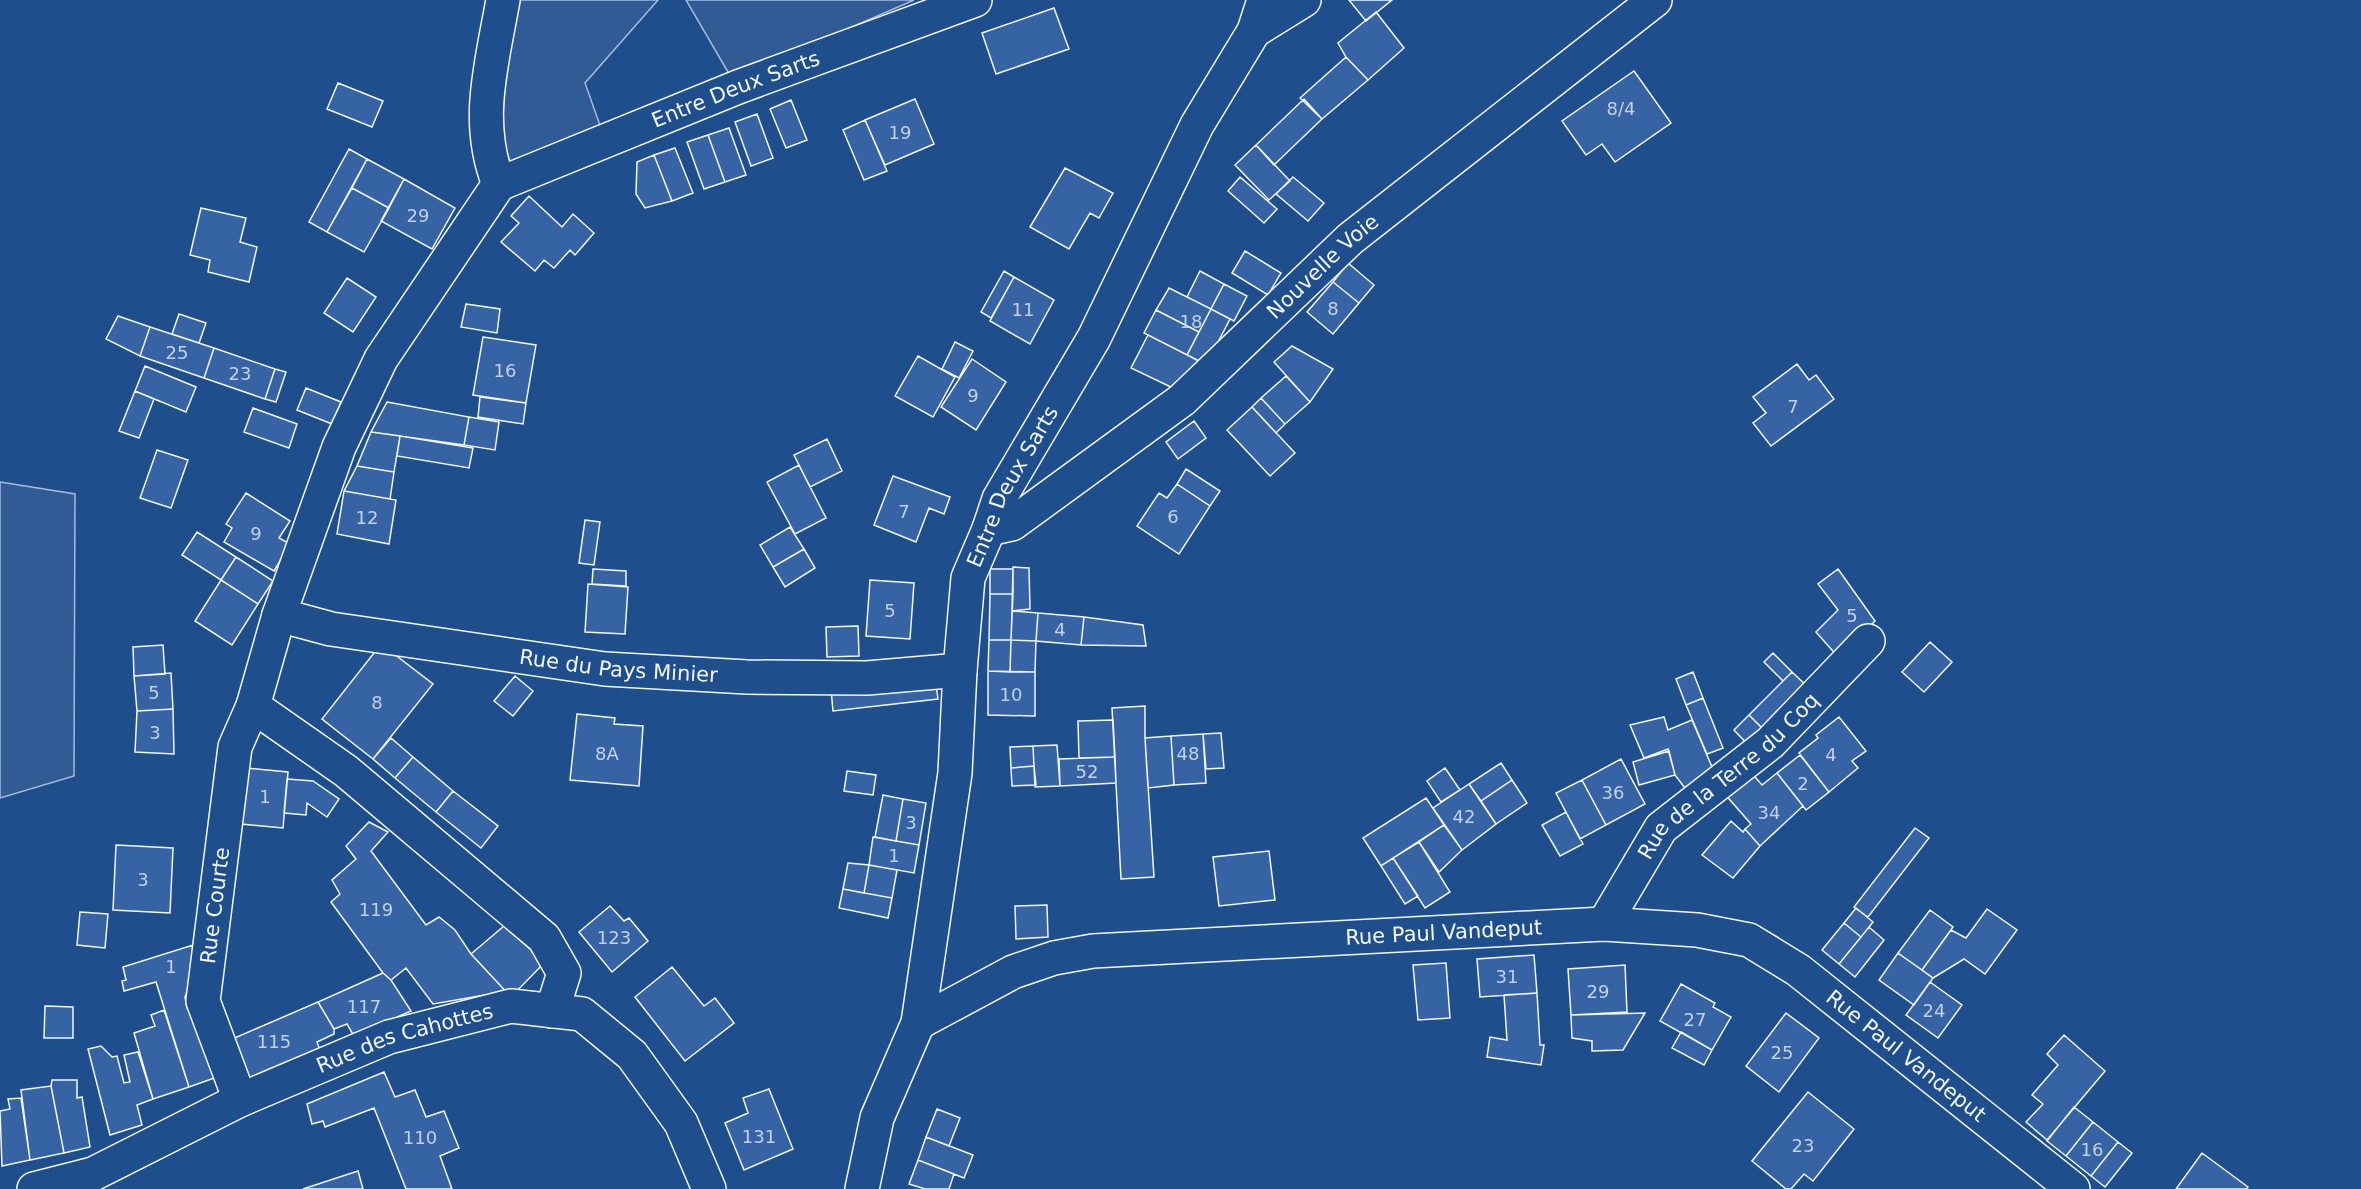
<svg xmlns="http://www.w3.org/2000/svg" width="2361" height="1189" viewBox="0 0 2361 1189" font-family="'DejaVu Sans',sans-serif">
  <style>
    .green { fill: #305b95; stroke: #a8bbd7; stroke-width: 1.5 }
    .building { fill: #3563a3; stroke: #f2f6ff; stroke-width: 1.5 }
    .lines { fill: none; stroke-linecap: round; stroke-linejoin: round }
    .minor-casing { stroke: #f2f6ff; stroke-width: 36 }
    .minor { stroke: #1f4e8c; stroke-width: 33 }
    .labels { text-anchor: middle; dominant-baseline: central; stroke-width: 4.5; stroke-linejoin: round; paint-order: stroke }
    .number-label { font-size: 18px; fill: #c3d1e8 }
    .street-label { font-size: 21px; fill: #f2f6ff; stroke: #1f4e8c }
  </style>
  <rect width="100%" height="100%" fill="#1f4e8c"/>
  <path class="green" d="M510 0H658L585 83 601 128 520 167 498 152Z
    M686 0H914L732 79Z
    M0 482 75 494 74 776 0 798Z"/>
  <path class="building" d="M1349 0H1392L1366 21Z
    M1054 8 1069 49 996 74 982 33Z
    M1376 12 1404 48 1368 80 1346 57 1338 43Z
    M1346 57 1368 80 1322 119 1300 98Z
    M1634 71 1671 123 1615 162 1602 144 1586 155 1562 121Z
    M338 83 383 101 372 127 327 109Z
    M915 99 934 144 885 165 865 120Z
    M1304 99 1322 119 1274 165 1256 145Z
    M791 100 807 140 786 148 770 109Z
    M757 114 773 158 751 166 735 122Z
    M865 120 887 171 864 180 843 130Z
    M729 128 746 175 725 182 708 135Z
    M708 135 725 182 704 189 687 142Z
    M1256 145 1290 181 1269 200 1235 165Z
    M675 148 693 193 672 201 654 155Z
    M349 149 367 159 327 232 309 222Z
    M654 155 672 201 645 208 636 194 637 162Z
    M367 159 404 179 389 208 352 188Z
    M1065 168 1113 193 1099 218 1090 213 1069 249 1030 227Z
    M1240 177 1277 209 1264 223 1228 191Z
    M1293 177 1324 203 1308 221 1276 194Z
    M404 179 455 208 432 249 381 221Z
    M352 188 389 208 364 252 327 232Z
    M529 196 562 227 573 214 594 233 575 255 570 250 554 268 544 260 535 271 501 242 519 223 511 216Z
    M201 208 246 218 240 242 257 247 249 282 208 272 210 260 190 255Z
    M1245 251 1281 273 1268 295 1232 273Z
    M1348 263 1374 285 1359 303 1333 282Z
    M1004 271 1014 277 991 318 981 312Z
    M1200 271 1224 284 1211 309 1187 297Z
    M1014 277 1054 300 1030 344 990 321Z
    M347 278 376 297 353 332 324 313Z
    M1333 282 1359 303 1333 334 1307 312Z
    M1224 284 1247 296 1234 321 1211 309Z
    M1169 288 1211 309 1199 332 1156 310Z
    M466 304 500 309 497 333 461 327Z
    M1211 309 1230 319 1206 365 1187 355Z
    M1156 310 1199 332 1187 355 1144 333Z
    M179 314 206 323 199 343 172 334Z
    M118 316 150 327 140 356 106 339Z
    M150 327 214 348 204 378 140 356Z
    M1148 335 1201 362 1173 388 1131 368Z
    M483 337 536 345 526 403 473 395Z
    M955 342 973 351 959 378 942 369Z
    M1292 346 1333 369 1310 402 1274 362Z
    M214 348 275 369 265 399 204 378Z
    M918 356 955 377 933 417 895 396Z
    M972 359 1006 382 976 430 941 407Z
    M1797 364 1809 380 1816 375 1834 399 1771 446 1753 423 1766 413 1753 397Z
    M145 366 196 387 186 412 135 391Z
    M275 369 286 372 276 402 265 399Z
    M1286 376 1310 402 1285 424 1261 398Z
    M306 388 341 402 332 424 297 410Z
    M135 391 154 399 139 438 119 431Z
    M480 397 526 403 523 424 478 417Z
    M1261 398 1285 424 1276 433 1252 407Z
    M387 402 469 417 464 445 371 432Z
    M1252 407 1295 453 1270 476 1227 430Z
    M253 408 297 424 289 448 244 432Z
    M469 417 499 422 495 450 464 445Z
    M1194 421 1206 438 1178 459 1166 442Z
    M371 432 400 436 394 472 357 466Z
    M400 436 473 448 469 468 397 456Z
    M827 439 842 471 810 487 794 455Z
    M157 450 188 460 171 508 140 498Z
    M799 465 826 518 795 534 767 482Z
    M357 466 394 472 390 499 344 491Z
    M1186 469 1220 491 1210 506 1177 484Z
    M893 476 950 497 944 514 929 508 916 542 874 525Z
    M1177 484 1210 506 1179 554 1137 526 1159 493 1167 498Z
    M344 491 396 500 389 544 337 534Z
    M246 493 290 521 279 538 290 544 274 571 224 542 232 528 226 524Z
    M585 520 600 522 594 565 579 563Z
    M790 527 804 549 773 567 760 545Z
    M197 532 236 557 221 580 182 555Z
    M804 549 815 568 785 587 773 567Z
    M236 557 273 581 258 604 221 580Z
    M1013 567 1029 568 1030 609 1012 611Z
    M593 569 626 571V586L592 584Z
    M990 569H1013V594H990Z
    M1838 569 1875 621 1839 658 1816 632 1838 610 1818 584Z
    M221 580 258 604 232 645 195 621Z
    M870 580 914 583 910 639 866 636Z
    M588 584 628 587 625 634 585 632Z
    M990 594H1013L1011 640H989Z
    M1012 611 1038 613 1036 641 1011 640Z
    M1038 613 1084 617 1081 645 1036 641Z
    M1084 617 1143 625 1146 646 1081 645Z
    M858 626 859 656 827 657 826 627Z
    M989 640H1011L1010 672 988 671Z
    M1011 640 1036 641 1035 672H1010Z
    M1930 642 1952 662 1924 692 1902 672Z
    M381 644 433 684 373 759 322 719Z
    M163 645 165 674 134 676 133 647Z
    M1773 653 1792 672 1783 681 1764 662Z
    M988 671 1035 672V716L988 715Z
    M1693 672 1703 698 1686 705 1676 679Z
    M1792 672 1811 690 1767 733 1749 715Z
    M171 673 173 709 137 711 134 676Z
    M515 676 533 691 513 716 494 701Z
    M935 677 938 699 833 711 831 689Z
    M1703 698 1723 748 1707 754 1686 705Z
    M1145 706V738L1154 877 1121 879 1112 708Z
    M173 709 174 754 135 752 137 711Z
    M577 714 615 718 614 724 643 726 639 786 570 780Z
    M1749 715 1767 733 1752 749 1734 730Z
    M1664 717 1668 730 1692 720 1715 774 1688 792 1675 775 1668 749 1644 758 1630 725Z
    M1839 717 1866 751 1852 761 1858 768 1829 792 1799 753 1818 738 1816 735Z
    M1113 720 1115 757 1079 758 1078 721Z
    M1221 733 1224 768 1206 769 1203 734Z
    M1203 734 1206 783 1174 785 1171 736Z
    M1171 736 1174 785 1148 788 1145 738Z
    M391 738 413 757 395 778 373 759Z
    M1057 745 1060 786 1035 787 1033 746Z
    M1033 746 1034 766 1011 768 1010 747Z
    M1669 751 1675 775 1639 785 1633 762Z
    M1800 755 1829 792 1806 810 1777 773Z
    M413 757 453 791 436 812 395 778Z
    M1115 757 1116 783 1060 786 1059 759Z
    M1621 759 1645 804 1606 825 1582 780Z
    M1501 763 1512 780 1481 801 1469 784Z
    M1034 766 1036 785 1012 786 1011 768Z
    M246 768 288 772 283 828 241 824Z
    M1445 768 1460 790 1441 802 1427 781Z
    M1749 770 1762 785 1777 773 1803 806 1760 846 1745 829 1751 824 1723 792Z
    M847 771 876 775 873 795 844 791Z
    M287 779 313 781 339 799 327 817 307 803 306 815 284 813Z
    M1512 780 1527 803 1496 824 1481 801Z
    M1582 780 1606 825 1580 839 1556 793Z
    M1469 784 1496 824 1462 850 1433 808Z
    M453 791 498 826 481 848 436 812Z
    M883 795 903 799 896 841 875 837Z
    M1426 798 1444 825 1381 866 1363 838Z
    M903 799 926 803 919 845 896 841Z
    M1566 812 1583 844 1560 856 1542 825Z
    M1731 821 1743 832 1745 829 1760 846 1733 878 1702 855Z
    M369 822 388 832 371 851 426 925 439 917 455 930 471 954 511 997 485 995 433 1004 406 968 391 980 383 973 331 902 340 894 332 880 356 859 346 846Z
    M1444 825 1462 850 1439 872 1419 842Z
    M1915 828 1929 838 1868 917 1854 907Z
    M873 837 919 845 914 873 869 865Z
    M1419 842 1450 892 1425 908 1393 858Z
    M116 845 173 848 170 913 113 910Z
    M1269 851 1275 900 1219 906 1213 857Z
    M1393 858 1418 896 1405 904 1381 866Z
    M848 863 869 865 864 893 843 889Z
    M869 865 897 870 892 898 864 893Z
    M843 889 892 898 888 918 839 908Z
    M1047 905 1048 937 1016 939 1015 906Z
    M610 906 624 921 629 918 648 941 612 972 579 932Z
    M1856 908 1873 922 1861 937 1844 923Z
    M1987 909 2017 930 1985 974 1964 959 1933 978 1922 970 1951 930 1966 938Z
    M1930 910 1953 927 1922 970 1898 953Z
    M80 912 108 914 105 948 77 945Z
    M1844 923 1861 937 1839 964 1822 950Z
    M504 926 545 962 511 997 471 954Z
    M1869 927 1884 940 1855 977 1839 964Z
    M193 945 189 986 185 997 187 1008 199 1006 217 1077 189 1087 156 982 124 991 122 981 126 980 123 967Z
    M1898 953 1933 978 1914 1005 1879 980Z
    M1534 955 1537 993 1480 997 1477 959Z
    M1446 963 1450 1018 1418 1020 1413 965Z
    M1625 965 1627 1012 1571 1015 1568 969Z
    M672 967 704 1006 715 998 734 1023 685 1061 635 997Z
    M383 973 391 980 411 1011 354 1036 347 1024 334 1029 318 1002Z
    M1930 982 1962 1005 1938 1038 1906 1015Z
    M1681 984 1715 1003 1713 1007 1731 1017 1712 1050 1660 1021Z
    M1537 993 1540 1045H1544L1541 1065 1487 1057 1490 1037 1507 1040 1504 995Z
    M318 1002 334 1029V1034L317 1042 320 1050 253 1079 239 1073 230 1040Z
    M45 1006 73 1007V1038H44Z
    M164 1010 189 1087 153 1099 134 1033 155 1026 151 1015Z
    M1645 1013 1623 1050 1592 1051V1041L1572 1038 1571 1015Z
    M1786 1013 1819 1038 1779 1092 1746 1066Z
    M1681 1032 1712 1050 1704 1065 1672 1048Z
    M2064 1035 2105 1071 2047 1140 2026 1122 2043 1104 2032 1095 2058 1065 2047 1054Z
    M101 1046 112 1057 117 1056 124 1083 130 1082 124 1055 138 1052 153 1099 137 1105 142 1125 110 1135 88 1049Z
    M384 1072 395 1097 415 1090 426 1117 444 1111 459 1148 440 1156 452 1189H406L374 1108 325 1127 323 1121 312 1124 307 1104Z
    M52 1080H77V1098L82 1097 90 1147 64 1153 51 1086Z
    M51 1086 64 1153 30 1160 21 1090Z
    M769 1089 793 1149 744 1170 725 1123 748 1113 743 1098Z
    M1808 1092 1854 1129 1813 1181 1804 1174 1791 1189H1786L1752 1161Z
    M21 1098 30 1160 2 1166 0 1111 10 1109 8 1099Z
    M2074 1107 2093 1122 2066 1156 2047 1141Z
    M937 1109 960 1118 949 1146 926 1137Z
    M2093 1122 2118 1142 2091 1176 2066 1156Z
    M926 1137 973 1155 964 1178 918 1160Z
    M2118 1142 2132 1153 2105 1187 2091 1176Z
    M2202 1153 2248 1187 2246 1189H2176Z
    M918 1160 954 1174 949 1189H925L909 1184Z
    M358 1171 363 1189H303Z"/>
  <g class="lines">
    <defs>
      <g id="minor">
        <path d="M1254 31 1304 0"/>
        <path d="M499 184 381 359 339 447 279 615 253 706 346 771 544 938 564 973 552 1011"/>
        <path id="s1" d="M499 184 738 87 975 0"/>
        <path d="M499 184C474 122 492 63 503 0"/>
        <path id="s2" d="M989 529 1012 524 1182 400 1350 239 1655 0"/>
        <path id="s3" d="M279 615 331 629 605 669 747 677 867 678 960 670"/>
        <path id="s4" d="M1604 924 1661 828 1770 743 1868 641"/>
        <path id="s5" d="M918 1023 1013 972 1054 958 1093 951 1604 924 1697 930 1749 940 1798 970 2073 1189"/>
        <path id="s6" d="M240 1100 203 1001 235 747 253 706"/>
        <path id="s7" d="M34 1189 93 1174 240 1100 389 1037 511 1006 582 1014 632 1055 681 1123 709 1189"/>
        <path id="s8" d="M862 1189 877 1118 918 1023 955 773 960 670 968 578 989 529 999 499 1094 338 1197 125 1254 31 1264 0"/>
      </g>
    </defs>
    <use href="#minor" class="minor-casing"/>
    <use href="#minor" class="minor"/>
  </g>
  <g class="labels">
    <g class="number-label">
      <text x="1621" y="108">8/4</text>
      <text x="900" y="132">19</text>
      <text x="418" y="215">29</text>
      <text x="1333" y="308">8</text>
      <text x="1023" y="309">11</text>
      <text x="1191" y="321">18</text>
      <text x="177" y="352">25</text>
      <text x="505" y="370">16</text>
      <text x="240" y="373">23</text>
      <text x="973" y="395">9</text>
      <text x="1793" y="406">7</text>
      <text x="904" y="511">7</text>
      <text x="1173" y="516">6</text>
      <text x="367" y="517">12</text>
      <text x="256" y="533">9</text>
      <text x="890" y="610">5</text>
      <text x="1852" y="615">5</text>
      <text x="1060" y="629">4</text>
      <text x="154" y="692">5</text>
      <text x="1011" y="694">10</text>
      <text x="377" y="702">8</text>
      <text x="155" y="732">3</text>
      <text x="607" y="753">8A</text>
      <text x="1188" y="753">48</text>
      <text x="1831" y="754">4</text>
      <text x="1087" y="771">52</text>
      <text x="1803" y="783">2</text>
      <text x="1613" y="792">36</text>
      <text x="265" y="796">1</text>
      <text x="1769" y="812">34</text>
      <text x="1464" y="816">42</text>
      <text x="911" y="822">3</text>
      <text x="894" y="855">1</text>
      <text x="143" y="879">3</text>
      <text x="376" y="909">119</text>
      <text x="614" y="937">123</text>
      <text x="171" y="966">1</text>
      <text x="1507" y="976">31</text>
      <text x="1598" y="991">29</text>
      <text x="364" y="1006">117</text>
      <text x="1934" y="1010">24</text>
      <text x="1695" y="1019">27</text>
      <text x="274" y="1041">115</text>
      <text x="1782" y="1052">25</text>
      <text x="759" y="1136">131</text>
      <text x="420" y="1137">110</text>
      <text x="1803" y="1145">23</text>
      <text x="2092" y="1149">16</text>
    </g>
    <g class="street-label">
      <text stroke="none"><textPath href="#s1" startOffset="255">Entre Deux Sarts</textPath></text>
      <text stroke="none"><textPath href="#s2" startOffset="428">Nouvelle Voie</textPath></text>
      <text stroke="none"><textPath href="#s8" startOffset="726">Entre Deux Sarts</textPath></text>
      <text stroke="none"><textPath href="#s3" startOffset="344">Rue du Pays Minier</textPath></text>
      <text stroke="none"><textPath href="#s4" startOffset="196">Rue de la Terre du Coq</textPath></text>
      <text stroke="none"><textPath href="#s6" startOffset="202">Rue Courte</textPath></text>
      <text stroke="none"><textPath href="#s5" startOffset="542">Rue Paul Vandeput</textPath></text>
      <text stroke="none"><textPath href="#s7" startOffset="402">Rue des Cahottes</textPath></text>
      <text stroke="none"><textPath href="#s5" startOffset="1044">Rue Paul Vandeput</textPath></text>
    </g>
  </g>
</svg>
